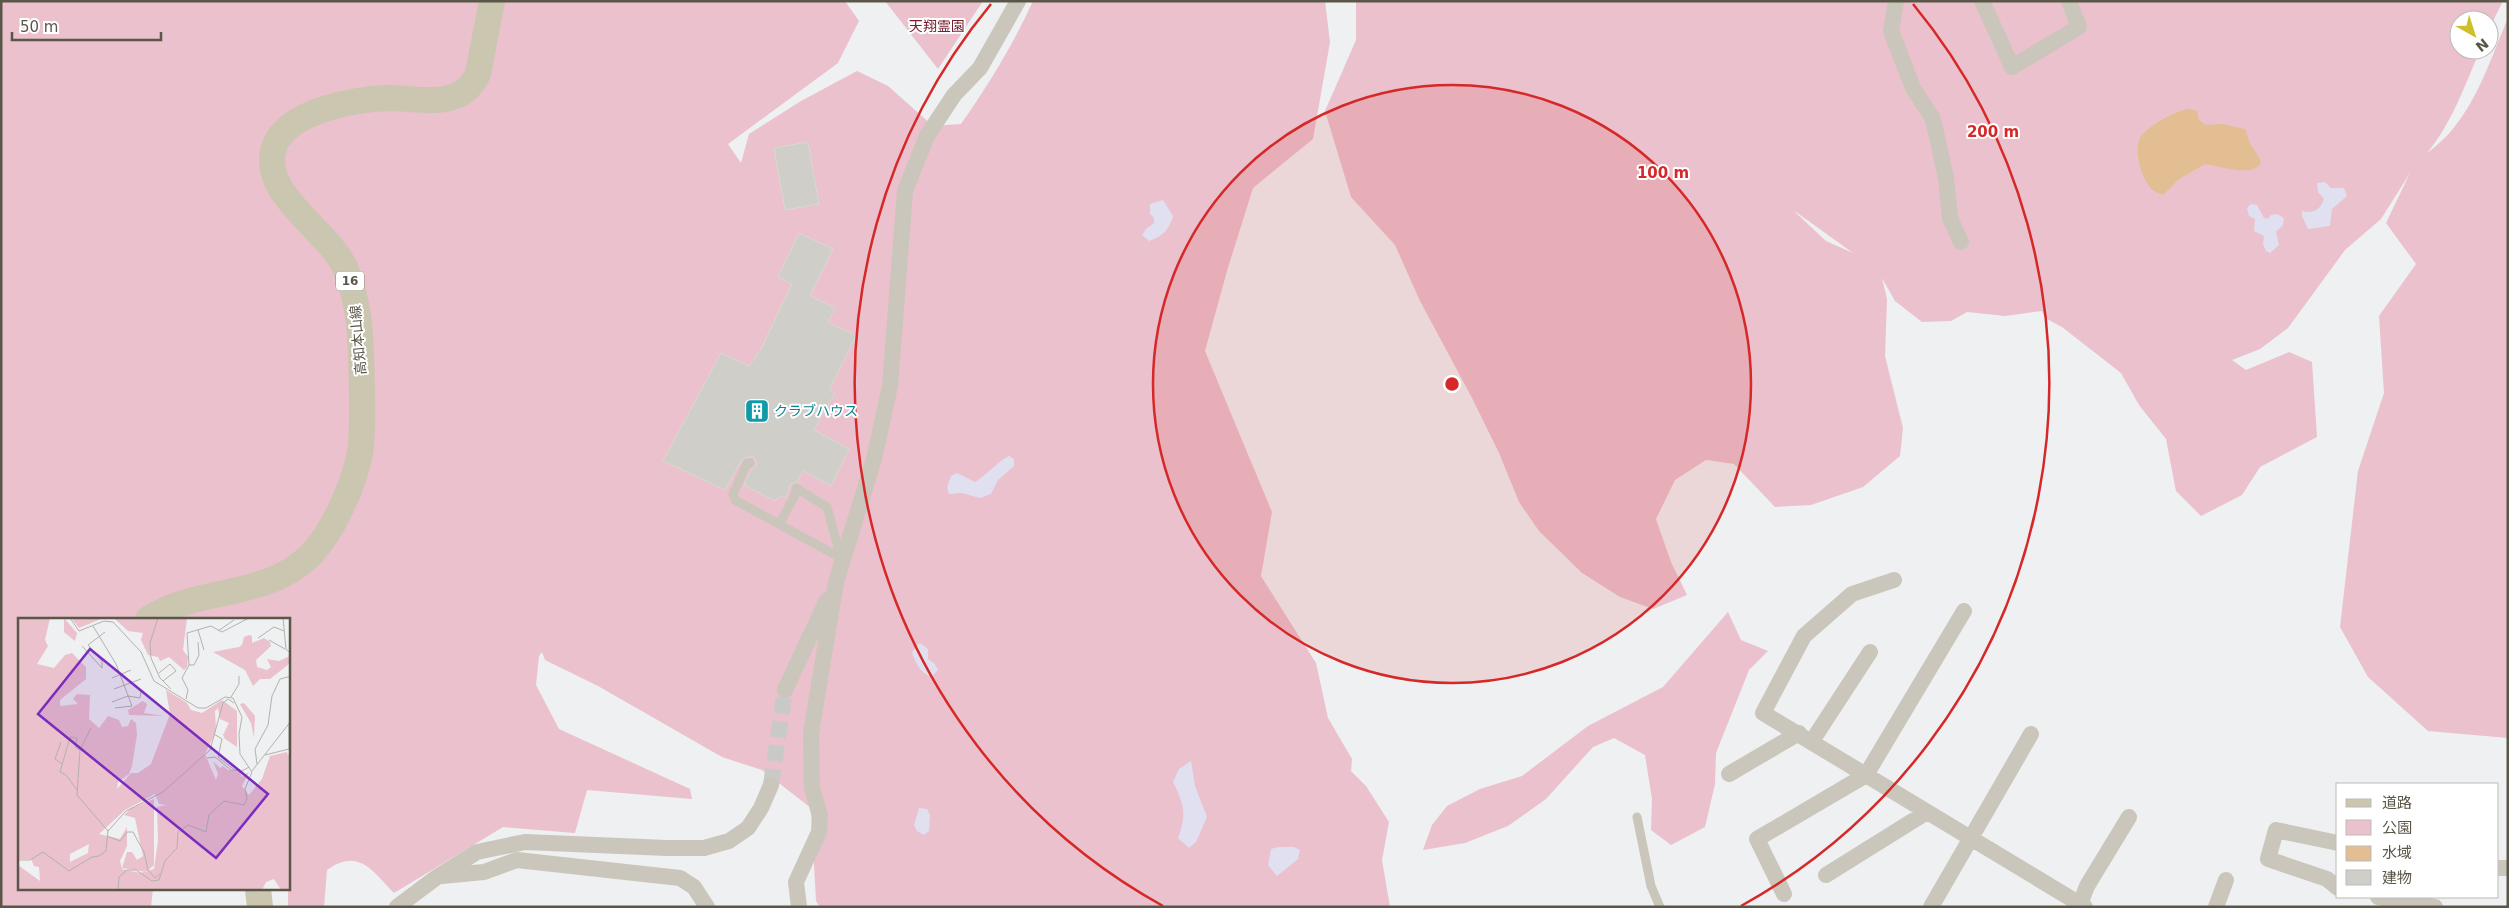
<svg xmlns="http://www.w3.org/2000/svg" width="2509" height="908" viewBox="0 0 2509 908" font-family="'DejaVu Sans','Noto Sans JP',sans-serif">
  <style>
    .green { fill: #eac1cc; fill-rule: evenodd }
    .sand { fill: #e1e0f1 }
    .water { fill: #e3be92 }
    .building { fill: #d0cec8; stroke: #d9d9d3 }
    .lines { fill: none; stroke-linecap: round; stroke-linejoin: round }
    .street-tunnel { stroke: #c9cac7; stroke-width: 16; stroke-dasharray: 16 8; stroke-linecap: butt }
    .lane { stroke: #cac6bb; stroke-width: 9 }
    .street { stroke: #cac6bb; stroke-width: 16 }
    .primary { stroke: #cac6b0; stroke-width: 26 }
    .ring { fill: none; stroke: #d62828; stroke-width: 2.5 }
    .labels { text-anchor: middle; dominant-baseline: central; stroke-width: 4; stroke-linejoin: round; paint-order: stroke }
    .shield { fill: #fff; stroke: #8c897f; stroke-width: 1 }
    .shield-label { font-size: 12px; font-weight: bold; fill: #5a5648 }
    .park-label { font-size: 14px; fill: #74202d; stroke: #fff }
    .street-label { font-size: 14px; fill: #5a5648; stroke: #fff }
    .culture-label { font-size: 14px; fill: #0d838f; stroke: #fff; text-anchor: start }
    .inset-road { fill: none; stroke: #b3b2ad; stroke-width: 1 }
    .view { fill: #7b2cbf; fill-opacity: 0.15; stroke: #7b2cbf; stroke-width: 2.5 }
    .inset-edge { fill: none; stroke: #5a5648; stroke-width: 2.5 }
    .centre { fill: #d62828; stroke: #fff; stroke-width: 2.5 }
    .ring-label { font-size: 15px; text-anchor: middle; font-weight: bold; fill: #d62828; stroke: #fff; stroke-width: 4; stroke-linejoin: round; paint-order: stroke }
  </style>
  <rect width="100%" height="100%" fill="#eef0f1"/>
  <path class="green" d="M1 1H845L859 21 838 63 728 144 741 163 749 134 801 101 857 71 888 86 933 126 961 124C989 84 1013 45 1033 1H1325L1330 42 1313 139 1253 188 1227 271 1205 351 1272 512 1261 576 1316 663 1328 718 1352 759 1351 771 1366 786 1389 822 1382 860 1390 907H820L816 901 811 808 762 770 722 757 598 686 545 660 542 652 539 656 536 685 559 729 690 789 692 799 587 790 575 833 503 827 394 893C373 871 358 847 327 870L324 907H288L289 619H19V889H153L151 907H1Z
    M885 1H983L938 69Z
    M1356 1H2503L2489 29V20H2459V50H2480C2465 85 2452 123 2427 153 2471 123 2488 65 2508 18V738L2428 731 2368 677 2340 627 2358 471 2384 393 2379 316 2416 264 2386 223 2410 173 2381 219 2345 250 2288 328 2260 349 2232 360 2246 370 2289 352 2312 362 2317 437 2260 467 2242 495 2201 516 2176 491 2166 439 2139 405 2121 373 2062 327 2045 318 2042 311 2005 316 1967 312 1951 321 1922 322 1895 301 1882 278 1887 299 1885 356 1903 428 1900 456 1863 487 1811 505 1775 507 1734 464 1706 460 1675 480 1656 519 1671 562 1687 595 1653 609 1620 597 1582 573 1539 531 1519 502 1499 453 1472 398 1420 301 1395 245 1351 197 1325 111 1356 40ZM1795 212H1796L1853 253 1826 241Z
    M1728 612 1741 640 1768 651 1749 670 1716 753 1715 784 1705 827 1671 845 1651 830 1652 799 1645 755 1614 738 1593 747 1546 799 1508 826 1465 843 1423 850 1432 825 1447 806 1480 789 1522 776 1588 726 1663 687Z"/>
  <path class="sand" d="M2325 182 2331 188H2344L2347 196 2332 209 2330 226 2308 229 2302 216V211C2313 214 2320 210 2324 199L2318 192 2317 183Z
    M1163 200 1173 216C1169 230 1163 236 1149 241L1142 235 1146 229 1154 223V218L1150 214V204Z
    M2251 204 2257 205 2264 218 2268 219 2271 215 2277 214 2284 218 2283 225 2276 232 2279 245 2270 253 2266 251 2263 244 2264 236 2254 231 2255 219 2249 216 2247 208Z
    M1009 456 1014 459V466L998 480 991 494 980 498 962 493 949 494 947 488 951 476 957 473 975 482C987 475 999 460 1009 456Z
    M920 643 928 649V659L934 663 938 670 931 677C921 673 915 663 912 652Z
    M1191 761 1195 786 1207 817 1196 842 1189 848 1178 838C1187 815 1184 804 1173 782L1179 769Z
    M919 808 927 809 930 815 929 831 924 835 917 831 914 825Z
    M1279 847H1294L1300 850 1298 859 1277 876 1268 865 1271 849Z"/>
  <path class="water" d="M2189 109 2197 111 2199 120 2206 125 2222 124 2245 129C2248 135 2248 140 2251 145 2255 152 2259 155 2261 163 2252 178 2221 166 2205 164L2179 179 2163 195C2159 193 2152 191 2150 187 2141 176 2132 147 2142 135 2152 124 2175 111 2189 109Z"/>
  <path class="building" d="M808 142 819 204 785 210 774 148Z
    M799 233 833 249 810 296 835 308 828 322 856 336 829 390 835 393 814 430 849 449 831 486 803 471 797 482 790 485 786 498 780 496 775 501 744 485 751 469 756 466V460L753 457H746L742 460 725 490 663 461 721 353 749 366 761 349 792 284 778 277Z"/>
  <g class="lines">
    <path class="street-tunnel" d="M771 785 785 690"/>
    <path class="lane" d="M750 463H747L733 494 735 500 841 558
      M796 488 827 507 841 558
      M780 523 798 489
      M1637 817 1651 886 1660 907"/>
    <path class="street" d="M1896 1 1891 31 1913 88 1933 119 1946 178 1950 218 1961 242
      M1982 1 2012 67 2079 27 2069 1
      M1894 580 1852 594 1804 636 1763 713 2085 907
      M785 690 827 600
      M1812 741 1870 652
      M1729 774 1799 733
      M2338 843 2276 830 2268 859 2327 879 2338 888
      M2498 868H2508
      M1826 875 1927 812
      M442 876 484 872 517 860 680 878 694 887 707 907
      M1784 894 1757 839 1866 775 1964 611
      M2378 897 2435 907
      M397 907 437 877 477 852 525 842 667 848H704L729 841 748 828 761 808 771 785
      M799 907 796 882 819 832 820 816 812 788 811 733 836 582 874 459 890 386 905 191 927 136 954 95 980 68 1018 1
      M1931 907 2031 734
      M2079 907 2087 886 2129 817
      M2216 907 2226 880"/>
    <path class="primary" d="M148 619C197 588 256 598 300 564 329 543 353 488 360 453 363 433 362 412 362 393 361 352 362 308 346 270 331 231 256 193 275 145 289 110 357 99 389 98 409 98 431 103 449 98 463 95 472 86 478 74L492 1
      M258 889 260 907"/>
  </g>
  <circle cx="1452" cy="384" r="299" fill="#d62828" fill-opacity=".12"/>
  <g class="ring">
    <circle cx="1452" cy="384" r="299"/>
    <path d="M1163 906A597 597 0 0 1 991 4M1913 4A597 597 0 0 1 1741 906"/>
  </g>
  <defs>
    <symbol id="building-square" viewBox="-11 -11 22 22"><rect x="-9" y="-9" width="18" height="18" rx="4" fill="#0f9aa8" stroke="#fff"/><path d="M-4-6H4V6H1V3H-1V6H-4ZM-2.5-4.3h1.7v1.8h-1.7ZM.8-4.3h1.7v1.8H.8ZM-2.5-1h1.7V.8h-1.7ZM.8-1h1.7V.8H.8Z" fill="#fff"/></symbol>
  </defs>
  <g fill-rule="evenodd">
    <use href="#building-square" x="743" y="397" width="28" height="28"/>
  </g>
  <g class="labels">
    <rect class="shield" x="336" y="271.5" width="28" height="19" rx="4"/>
    <g class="shield-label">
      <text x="350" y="281">16</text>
    </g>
    <g class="park-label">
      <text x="937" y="26">天翔霊園</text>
    </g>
    <g class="street-label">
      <text transform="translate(358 340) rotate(-95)">高知本山線</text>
    </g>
    <g class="culture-label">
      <text x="774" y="411">クラブハウス</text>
    </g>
  </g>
  <g transform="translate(18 618)">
    <rect width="272" height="272" fill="#eef0f1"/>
    <path d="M0 0H32L27 22 30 28 19 46 36 50 47 37 54 35 68 49V61L42 82V88L60 86 55 81 59 76 72 77 71 101 81 110 90 98 101 102 104 109 110 108 113 101 118 105 119 117 114 148 111 156 100 164 99 171 113 155H120L133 146 152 96 148 72 169 85 173 92 184 95 204 82 219 93V129L207 121 205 117 211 105 202 101 200 90 197 93 198 113 187 136 198 162 200 156 195 143 202 150 205 148 210 152 222 154 224 159 231 154 224 168 231 177 244 161 252 138 269 134 270 138 272 131V272H263L256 261 248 264 244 272H0V247L22 263 21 249 16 248 13 241H0ZM137 176 141 186 148 187 139 189 140 223 136 251 122 255 104 251 102 243 109 228V209L102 221 81 216 107 192ZM71 226 70 235 52 244V236ZM46 0 59 15 57 23 46 14ZM85 0 61 10 54 1ZM169 0 165 32 170 39 169 49 166 52 151 39 142 43 140 39 130 37 123 22 125 15 110 13 97 1ZM231 17 234 18V25L246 20 252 24 253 28 238 42 239 49 249 52 253 49 249 41 261 43 272 38 271 46 252 61H242L235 68 227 52 195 34 221 29 224 27 226 19ZM125 83 129 86 126 95 146 98 111 97 110 92ZM226 85 237 98 236 120 233 105 222 86ZM136 181V247L128 254 104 250 109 234H114L119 242 125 238 117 200 106 197 113 190Z" fill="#eac1cc" fill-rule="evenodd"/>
    <path class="inset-road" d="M52 0 61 13 86 3 95 4 123 34 136 63 180 90H188L207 79 215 80 224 99 221 116 222 136 234 154 227 171 229 180 226 187 206 183 191 197 188 214 170 207 160 214 159 230 147 243 141 262 134 263 118 252H109L101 259 100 272M140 0 132 25 133 40 142 60 153 71M265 0 268 31 273 36M75 8 98 46 114 88 97 90M180 12 186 32M200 13 216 2M240 20 256 9 266 13M251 22 267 31M64 28 84 50V43L70 27 87 14M171 47H176L181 37 180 24M141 55 152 46 158 53 145 63M94 60 113 52M96 71 123 61M213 79 221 66V58M168 81 170 72 164 60 171 47 169 15 193 8 204 14 231 0M94 84 110 78 122 80 123 74M73 110 62 132 59 177 90 213M196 116 204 121 200 139 218 153M43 124 37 141 44 146M247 137 271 131V105M189 140 197 139 213 152 224 153 231 149M239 146 237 131 250 107 254 78 262 61 273 58M234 153 273 103M59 172 48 157 42 154 52 119 59 120 57 129 62 132M89 218 102 223 109 214H115L126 234 130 252 137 260 142 256M0 242H12L25 234 51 253 74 239 81 238 88 233 90 213 108 193 145 174 192 132 205 85 210 81 216 85"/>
    <path class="view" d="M72 31 250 176 198 240 20 96Z"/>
    <rect width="272" height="272" class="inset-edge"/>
  </g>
  <circle cx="1452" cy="384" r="8" class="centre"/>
  <g class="ring-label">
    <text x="1993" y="137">200 m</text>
    <text x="1663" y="178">100 m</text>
  </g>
  <rect width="2509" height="908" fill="none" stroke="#5a5648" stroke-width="5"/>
  <rect x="2336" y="783" width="162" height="115" fill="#ffffff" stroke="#bdbbb6"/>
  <rect x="2346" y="799" width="25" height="8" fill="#cac6b0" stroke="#bdbbb6"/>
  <text x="2382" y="808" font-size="15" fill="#5a5648">道路</text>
  <rect x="2346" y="820" width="25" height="15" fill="#eac1cc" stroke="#bdbbb6"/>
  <text x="2382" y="833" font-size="15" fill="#5a5648">公園</text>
  <rect x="2346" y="846" width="25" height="15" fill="#e3be92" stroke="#bdbbb6"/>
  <text x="2382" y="858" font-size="15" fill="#5a5648">水域</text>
  <rect x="2346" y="870" width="25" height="15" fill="#d0cec8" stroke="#bdbbb6"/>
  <text x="2382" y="883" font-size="15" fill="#5a5648">建物</text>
  <g transform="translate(2474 35) rotate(141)"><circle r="24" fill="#ffffff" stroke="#bdbbb6"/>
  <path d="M0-4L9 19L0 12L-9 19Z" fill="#cfbf2a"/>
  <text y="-8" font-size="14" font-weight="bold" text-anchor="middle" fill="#5a5648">N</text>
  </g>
  <path d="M12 32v8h149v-8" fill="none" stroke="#5a5648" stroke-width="2.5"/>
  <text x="20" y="32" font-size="15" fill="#5a5648" stroke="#ffffff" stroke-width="4" paint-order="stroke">50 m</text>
</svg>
